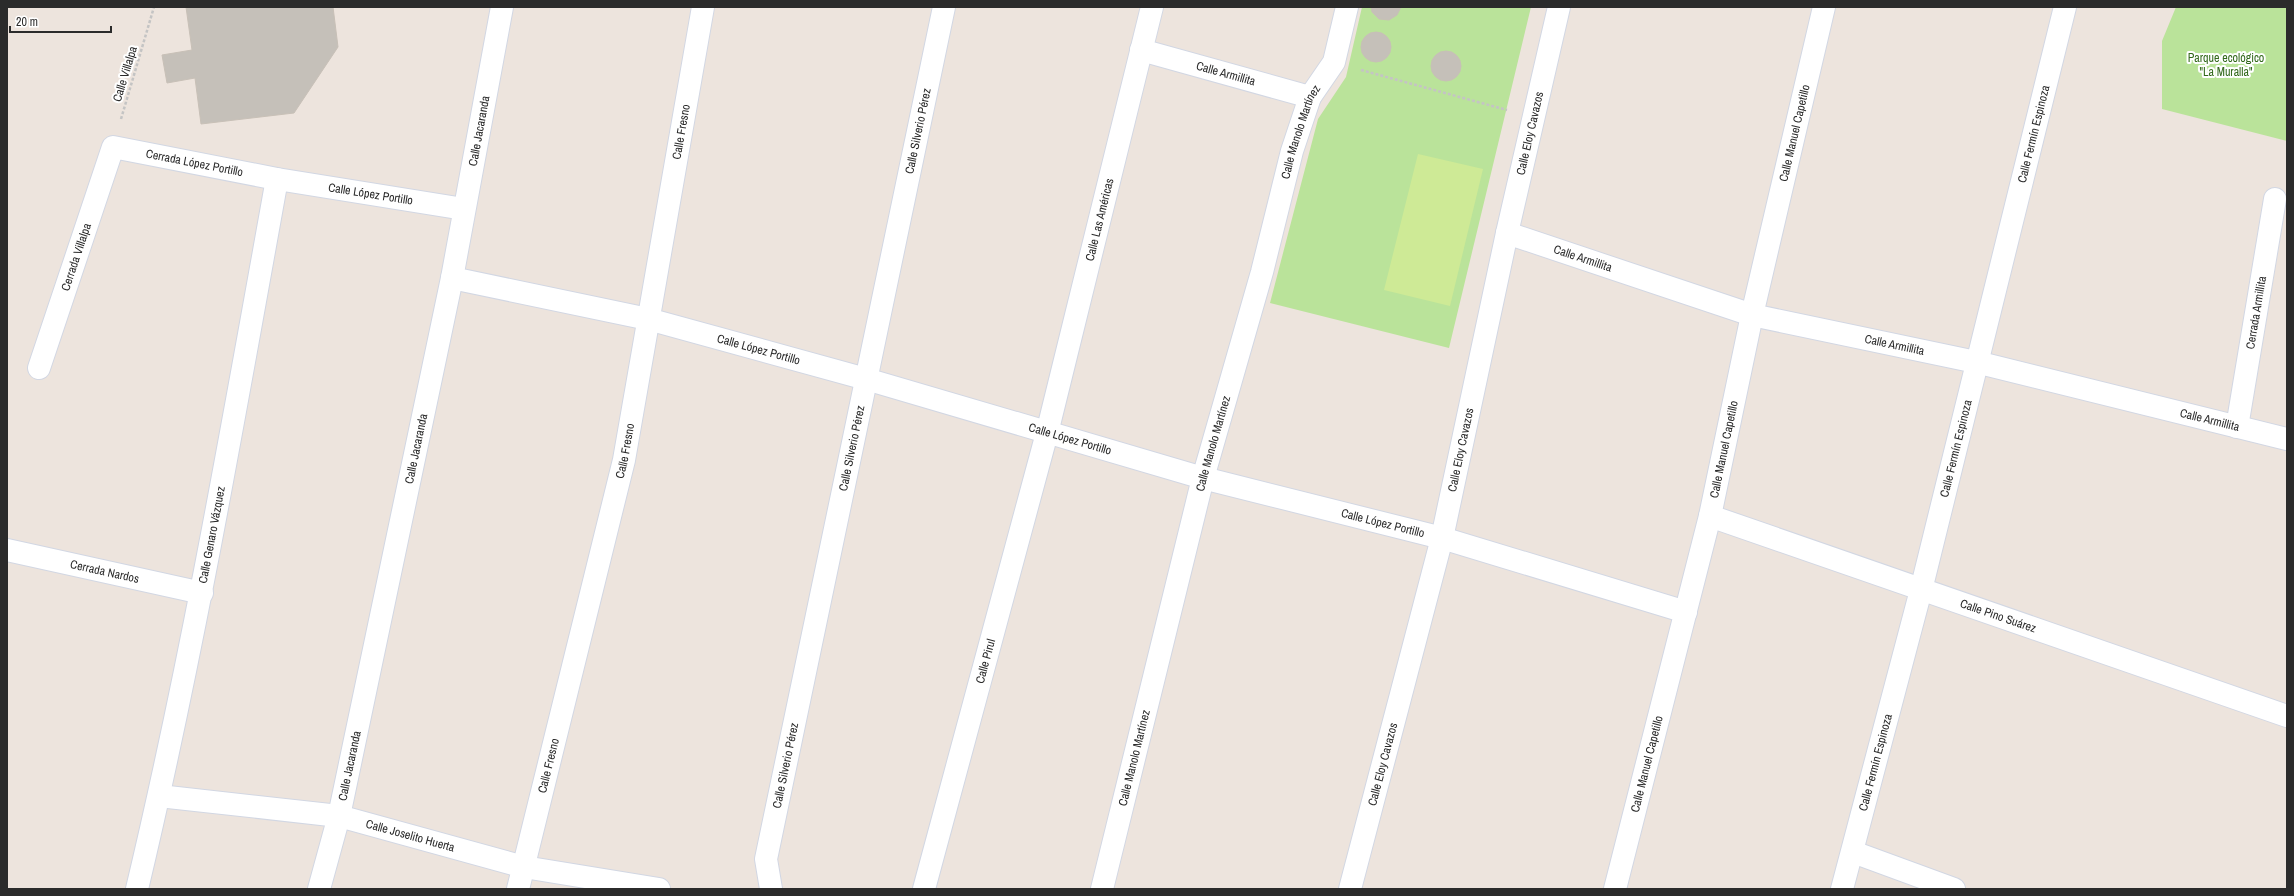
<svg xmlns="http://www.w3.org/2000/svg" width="2294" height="896" viewBox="0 0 2294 896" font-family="'Archivo Narrow',sans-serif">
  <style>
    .green { fill: #bae39a }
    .pitch { fill: #ceea96 }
    .building { fill: #c5c0b9; stroke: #c8c0b7 }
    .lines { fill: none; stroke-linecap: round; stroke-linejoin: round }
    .minor-casing { stroke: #d2d7e3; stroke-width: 24 }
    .tertiary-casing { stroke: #d2d7e3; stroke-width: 24 }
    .path { stroke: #c4c4c4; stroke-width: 2.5; stroke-dasharray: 3 2; stroke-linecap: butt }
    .minor { stroke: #fff; stroke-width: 22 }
    .tertiary { stroke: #fff; stroke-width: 22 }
    .labels { text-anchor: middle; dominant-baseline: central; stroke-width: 4; stroke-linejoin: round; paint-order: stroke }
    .park-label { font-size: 12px; fill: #32681b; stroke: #fff }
    .street-label { font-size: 12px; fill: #2b2b2b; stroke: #fff }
  </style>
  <rect width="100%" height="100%" fill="#ede4dd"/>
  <path class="green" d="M1362 7H1531L1449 348 1270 303 1318 119 1346 77Z
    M2176 7H2287V141L2162 109V41Z"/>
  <path class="pitch" d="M1418 154 1483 169 1450 306 1384 290Z"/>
  <path class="building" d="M186 7H333L338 47 294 113 201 124 195 78 167 83 162 55 192 50Z
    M1371 7H1401L1397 15 1389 20 1379 19 1372 12Z
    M1361 47a15 15 0 1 1 30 0a15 15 0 1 1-30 0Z
    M1431 66a15 15 0 1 1 30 0a15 15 0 1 1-30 0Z"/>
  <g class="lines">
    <defs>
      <g id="minor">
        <path id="s1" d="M1141 50 1310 97"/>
        <path id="s2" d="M1507 233 1752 315 1976 362 2287 439"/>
        <path id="s3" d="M452 278 648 319 866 379 1203 478 1442 538 1686 612"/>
        <path id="s4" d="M39 368 113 147 277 179 464 209"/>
        <path id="s5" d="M2237 427 2275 199"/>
        <path id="s6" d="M1710 516 2287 716"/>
        <path id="s7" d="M7 550 202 593"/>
        <path id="s8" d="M159 796 339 816 524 867 659 889"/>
        <path d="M1853 852 1954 889"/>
        <path id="s9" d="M137 889C193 654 234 417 277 179"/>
        <path id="s10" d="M319 889 339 816 452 278 502 7"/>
        <path id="s11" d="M518 889 624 460 703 7"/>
        <path id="s12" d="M771 889 766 859 944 7"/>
        <path id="s13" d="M1102 889 1203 478 1262 272 1292 151 1310 97 1334 62 1347 7"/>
        <path id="s14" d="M1350 889 1442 538 1507 233 1559 7"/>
        <path id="s15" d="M1615 889 1710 516 1752 315 1824 7"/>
        <path id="s16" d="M1842 889 1921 590 2065 7"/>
      </g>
      <g id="tertiary">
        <path id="s17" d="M924 889 1047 433 1152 7"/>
      </g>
    </defs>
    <use href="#minor" class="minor-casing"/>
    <use href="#tertiary" class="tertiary-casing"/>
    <path class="path" d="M1361 70 1507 110
      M121 119 154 7"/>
    <use href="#minor" class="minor"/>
    <use href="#tertiary" class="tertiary"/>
  </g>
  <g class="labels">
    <g class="park-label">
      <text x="2226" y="58">Parque ecológico<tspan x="2226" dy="14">"La Muralla"</tspan></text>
    </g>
    <g class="street-label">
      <text transform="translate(125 74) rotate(-73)">Calle Villalpa</text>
      <text stroke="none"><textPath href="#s1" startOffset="88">Calle Armillita</textPath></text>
      <text stroke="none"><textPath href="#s10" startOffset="775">Calle Jacaranda</textPath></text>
      <text stroke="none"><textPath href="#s12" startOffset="774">Calle Silverio Pérez</textPath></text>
      <text stroke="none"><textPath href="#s11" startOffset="775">Calle Fresno</textPath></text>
      <text stroke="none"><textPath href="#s13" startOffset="783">Calle Manolo Martínez</textPath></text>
      <text stroke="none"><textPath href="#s14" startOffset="777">Calle Eloy Cavazos</textPath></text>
      <text stroke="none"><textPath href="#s15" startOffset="777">Calle Manuel Capetillo</textPath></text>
      <text stroke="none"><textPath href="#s16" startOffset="779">Calle Fermín Espinoza</textPath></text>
      <text stroke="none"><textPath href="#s4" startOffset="316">Cerrada López Portillo</textPath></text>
      <text stroke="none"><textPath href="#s4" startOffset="495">Calle López Portillo</textPath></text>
      <text stroke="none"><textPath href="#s17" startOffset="692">Calle Las Américas</textPath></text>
      <text stroke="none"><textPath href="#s4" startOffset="117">Cerrada Villalpa</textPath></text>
      <text stroke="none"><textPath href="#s2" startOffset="80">Calle Armillita</textPath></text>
      <text stroke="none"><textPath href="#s5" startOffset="116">Cerrada Armillita</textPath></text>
      <text stroke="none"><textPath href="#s2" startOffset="404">Calle Armillita</textPath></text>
      <text stroke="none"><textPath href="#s3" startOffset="315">Calle López Portillo</textPath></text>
      <text stroke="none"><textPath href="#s2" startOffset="728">Calle Armillita</textPath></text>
      <text stroke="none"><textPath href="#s3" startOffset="639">Calle López Portillo</textPath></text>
      <text stroke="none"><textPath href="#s13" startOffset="459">Calle Manolo Martínez</textPath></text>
      <text stroke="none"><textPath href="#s12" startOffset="450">Calle Silverio Pérez</textPath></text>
      <text stroke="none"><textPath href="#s16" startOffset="455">Calle Fermín Espinoza</textPath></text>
      <text stroke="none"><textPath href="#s10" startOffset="451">Calle Jacaranda</textPath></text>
      <text stroke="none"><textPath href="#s14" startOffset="453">Calle Eloy Cavazos</textPath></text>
      <text stroke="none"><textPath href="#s15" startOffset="453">Calle Manuel Capetillo</textPath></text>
      <text stroke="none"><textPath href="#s11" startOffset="451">Calle Fresno</textPath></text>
      <text stroke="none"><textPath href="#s3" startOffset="963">Calle López Portillo</textPath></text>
      <text stroke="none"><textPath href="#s9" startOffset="362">Calle Genaro Vázquez</textPath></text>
      <text stroke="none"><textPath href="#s7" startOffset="100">Cerrada Nardos</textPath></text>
      <text stroke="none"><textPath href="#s6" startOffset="305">Calle Pino Suárez</textPath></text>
      <text stroke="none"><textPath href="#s17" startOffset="236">Calle Pirul</textPath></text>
      <text stroke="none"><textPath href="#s13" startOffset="135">Calle Manolo Martínez</textPath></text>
      <text stroke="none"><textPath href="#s16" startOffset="131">Calle Fermín Espinoza</textPath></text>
      <text stroke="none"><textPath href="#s14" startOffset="129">Calle Eloy Cavazos</textPath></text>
      <text stroke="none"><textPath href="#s15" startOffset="129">Calle Manuel Capetillo</textPath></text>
      <text stroke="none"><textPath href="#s12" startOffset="126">Calle Silverio Pérez</textPath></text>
      <text stroke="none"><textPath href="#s10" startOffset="127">Calle Jacaranda</textPath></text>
      <text stroke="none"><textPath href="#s11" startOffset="127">Calle Fresno</textPath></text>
      <text stroke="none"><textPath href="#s8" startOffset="255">Calle Joselito Huerta</textPath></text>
    </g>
  </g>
  <rect width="2294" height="896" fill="none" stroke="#2b2b2b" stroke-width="16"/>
  <path d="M10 26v6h101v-6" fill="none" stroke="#2b2b2b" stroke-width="2"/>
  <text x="16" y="26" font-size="12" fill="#2b2b2b" stroke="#ffffff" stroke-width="3" paint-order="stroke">20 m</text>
</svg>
